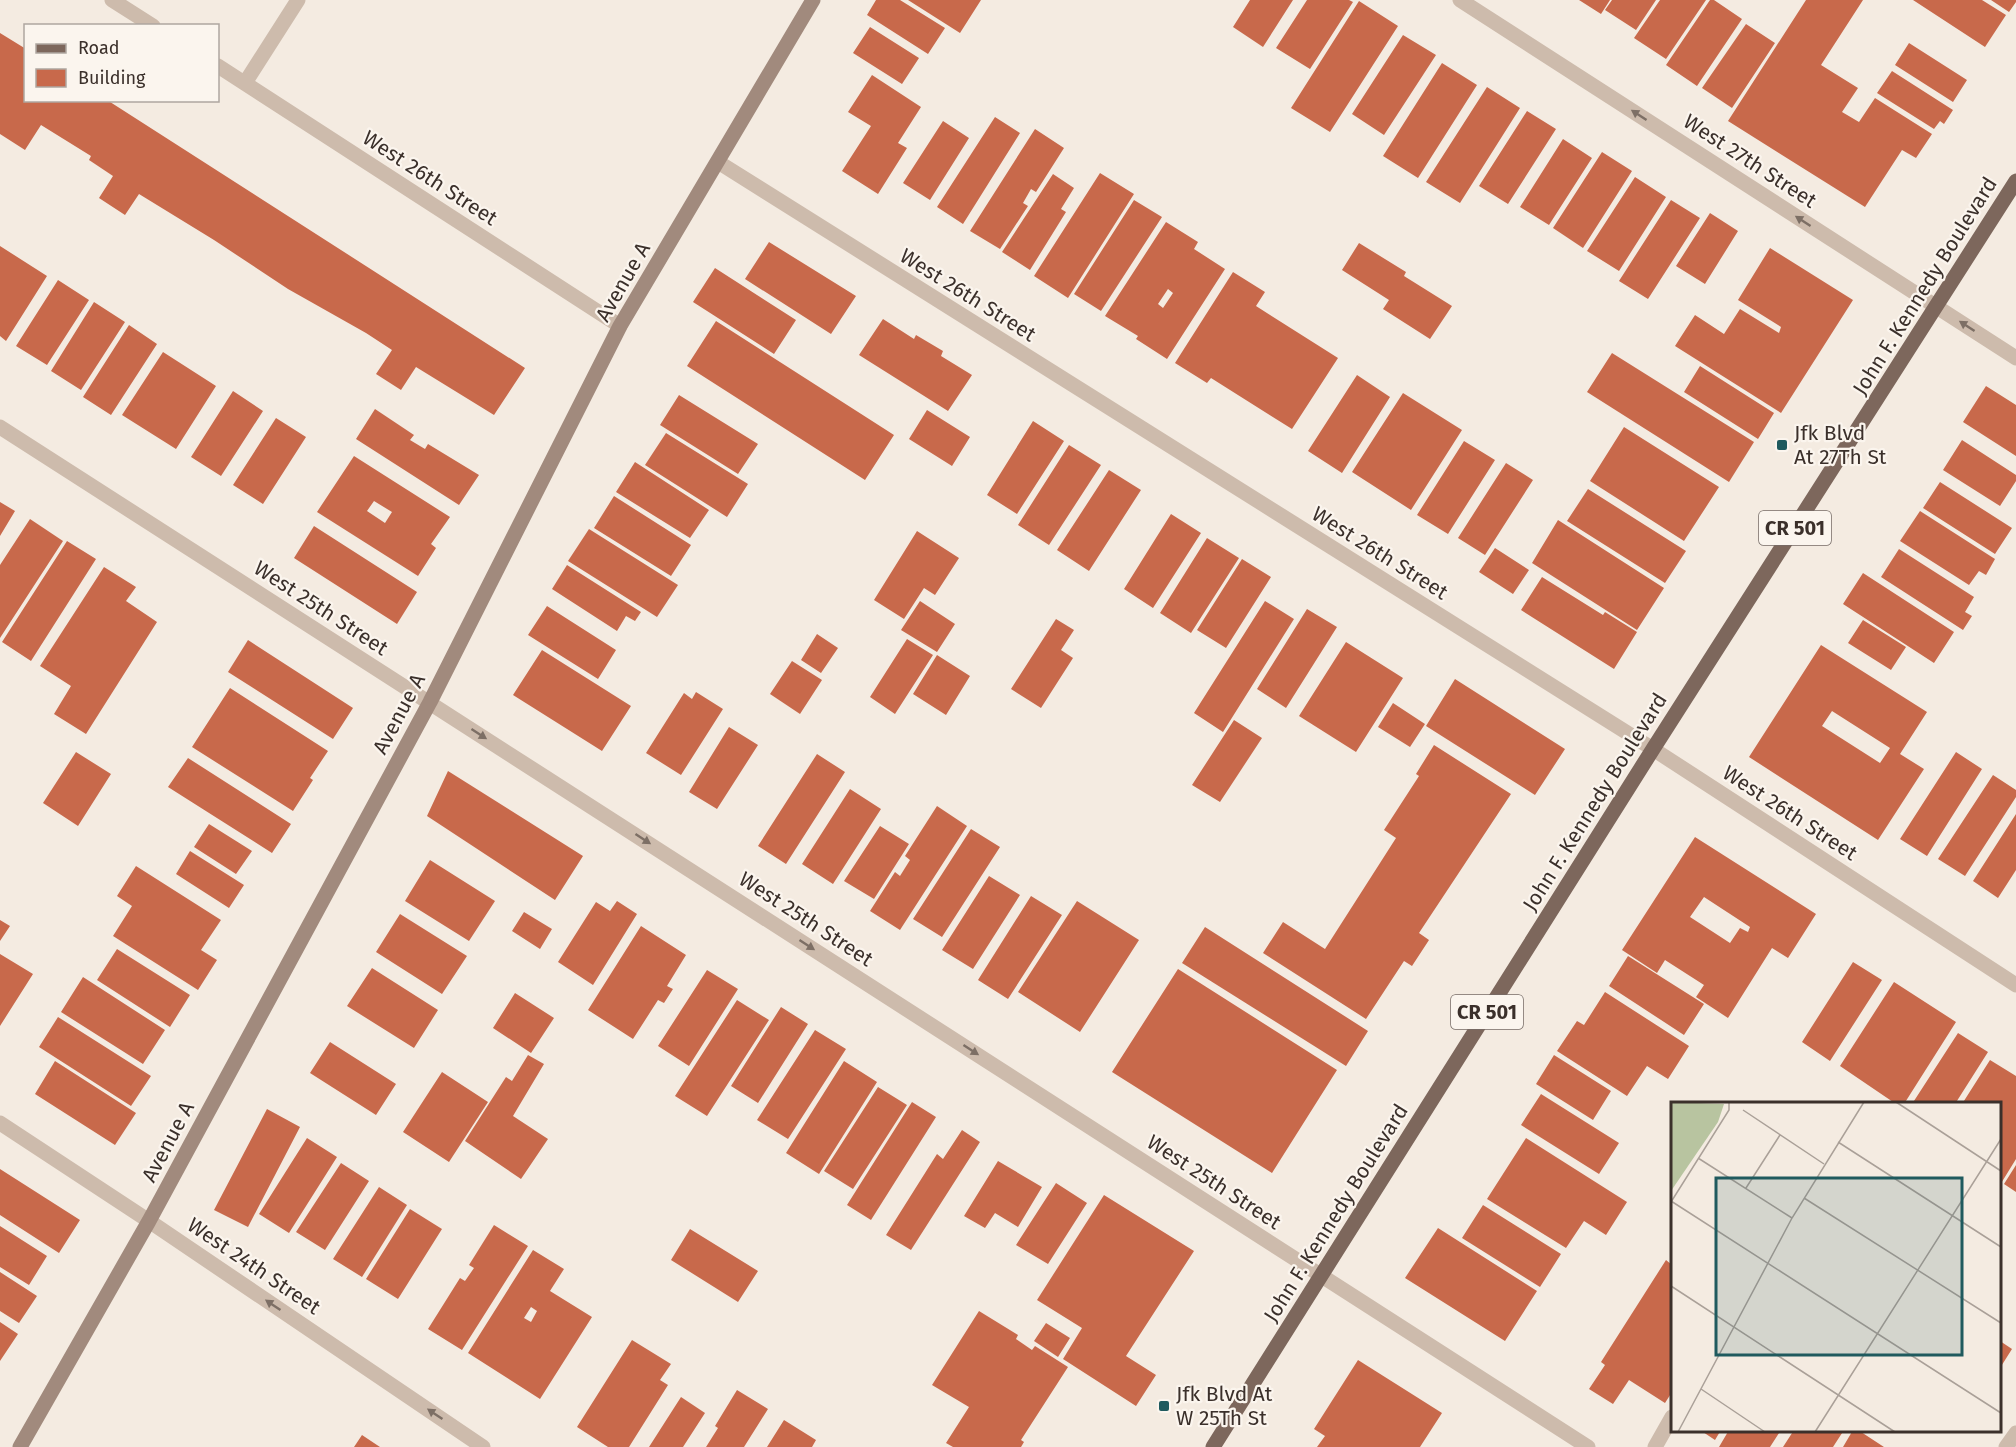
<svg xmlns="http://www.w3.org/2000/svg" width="2016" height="1447" viewBox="0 0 2016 1447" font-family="'Fira Sans',sans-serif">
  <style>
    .building { fill: #c8694b; fill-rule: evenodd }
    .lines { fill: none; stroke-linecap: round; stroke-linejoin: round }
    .lane { stroke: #cdbbac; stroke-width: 15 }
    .street { stroke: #cdbbac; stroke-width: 15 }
    .secondary { stroke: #a18a7d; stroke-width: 15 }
    .primary { stroke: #7d675c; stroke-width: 15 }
    .oneway { fill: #7d6f65 }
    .poi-dot { fill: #1f5a5e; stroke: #fbf5ee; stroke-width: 2 }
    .labels { text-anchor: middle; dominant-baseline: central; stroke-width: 4.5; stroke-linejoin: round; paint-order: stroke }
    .shield { fill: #fbf5ee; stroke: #756b66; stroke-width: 1.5 }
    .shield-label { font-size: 20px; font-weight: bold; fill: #3b302b }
    .street-label { font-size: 21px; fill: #3b302b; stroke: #fbf5ee }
    .poi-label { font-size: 21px; fill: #3b302b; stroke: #fbf5ee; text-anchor: start }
    .inset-road { fill: none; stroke: #aaa098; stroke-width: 1.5 }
    .view { fill: #1f5a5e; fill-opacity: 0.15; stroke: #1f5a5e; stroke-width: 3 }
    .inset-edge { fill: none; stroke: #3b302b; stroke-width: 3 }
  </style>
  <rect width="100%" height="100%" fill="#f4ebe1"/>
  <path class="building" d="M876 0H900L945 28 928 54 867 15Z
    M908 0H981L960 33Z
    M1250 0H1293L1263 47 1233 27Z
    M1307 0H1349L1353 2 1310 69 1276 48Z
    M1579 0H1610L1601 14Z
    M1612 0H1656L1636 30 1605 10Z
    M1660 0H1706L1666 59 1634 38Z
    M1710 0H1714L1742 19 1697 86 1666 65Z
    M1806 0H1863L1821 65 1858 88 1842 112 1859 122 1875 98 1932 134 1916 158 1902 150 1865 207 1728 121Z
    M1913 0H1982L2006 15 1985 47Z
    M1991 0H2016V2L2009 12Z
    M1359 1 1398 26 1330 132 1291 108Z
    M1746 24 1775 43 1732 108 1702 88Z
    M870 27 919 58 902 84 853 53Z
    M0 33 26 49V100H107L525 368 494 415 416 367 401 390 376 374 392 350 366 333 288 289 214 240 139 194 125 215 99 198 113 176 89 160 91 156 41 125 25 150 0 134Z
    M1403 35 1436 55 1384 135 1352 114Z
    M1909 43 1967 80 1953 102 1895 65Z
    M1442 63 1477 85 1418 178 1383 156Z
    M1892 71 1953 110 1944 124 1940 121 1934 129 1877 93Z
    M872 75 921 107 898 143 907 148 878 194 842 171 871 126 848 112Z
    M1487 87 1520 108 1460 203 1426 182Z
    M1527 111 1556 129 1508 204 1479 186Z
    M995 117 1020 133 963 224 937 207Z
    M943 121 969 138 930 200 903 183Z
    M1035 129 1064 148 1036 192 1031 189 1023 203 1028 206 1000 249 970 231Z
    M1563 139 1592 158 1549 225 1520 207Z
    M1602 152 1632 171 1583 248 1553 228Z
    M1100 173 1134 194 1068 298 1034 276Z
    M1053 174 1074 188 1061 209 1066 212 1030 270 1002 252Z
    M1635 177 1666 197 1619 271 1587 251Z
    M1134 200 1162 217 1101 311 1074 294Z
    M1671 200 1700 218 1648 299 1619 281Z
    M1710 213 1738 231 1705 284 1676 266Z
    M1166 222 1198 242 1194 249 1225 269 1167 359 1136 339 1138 336 1105 316ZM1168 289 1173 293 1163 308 1158 304Z
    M769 242 856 296 831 334 745 279Z
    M1359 243 1406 272 1404 276 1452 306 1430 339 1383 309 1389 300 1342 270Z
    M0 246 47 276 6 341 0 336Z
    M1770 248 1853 300 1781 413 1675 346 1695 315 1724 334 1740 309 1779 333 1781 327 1738 300Z
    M715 268 796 320 774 354 693 302Z
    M1233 272 1265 292 1256 306 1338 358 1292 429 1211 378 1207 383 1175 363Z
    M58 280 89 300 47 365 16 346Z
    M94 302 125 322 81 390 51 371Z
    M883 319 914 339 916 335 943 351 941 356 972 375 948 411 859 355Z
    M716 321 894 435 865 480 687 366Z
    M129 325 157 344 111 415 83 397Z
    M163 352 216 386 176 449 122 415Z
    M1612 353 1754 442 1729 482 1587 392Z
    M1700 366 1774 413 1758 439 1684 392Z
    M1357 375 1390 397 1342 473 1308 451Z
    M1986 386 2016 405V456L1963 422Z
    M233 391 263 411 221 476 191 457Z
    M1403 393 1462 430 1411 510 1352 472Z
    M679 395 758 444 738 474 660 425Z
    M375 409 414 435 410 440 425 449 428 444 479 475 459 505 356 439Z
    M927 410 970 437 952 466 909 439Z
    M276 418 306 437 263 504 233 485Z
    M1033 421 1064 441 1017 514 987 495Z
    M1624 427 1719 487 1684 541 1590 481Z
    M666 433 748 484 727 517 645 465Z
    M1962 440 2016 475V481L2000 506 1943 470Z
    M1464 441 1495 460 1448 534 1417 515Z
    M1069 445 1101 465 1049 545 1018 525Z
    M354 456 450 517 431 544 436 548 418 576 317 512ZM374 501 392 512 385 523 367 511Z
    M635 462 709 510 690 538 616 492Z
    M1506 463 1533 480 1485 555 1458 538Z
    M1109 470 1141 490 1089 571 1057 550Z
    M1940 482 2012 528 1995 554 1923 508Z
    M1588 489 1686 551 1665 583 1567 521Z
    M614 496 691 545 671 576 594 528Z
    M0 502 15 511 0 536Z
    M1920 511 1995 559 1986 575 1979 571 1969 585 1900 541Z
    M1171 514 1201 533 1153 608 1124 589Z
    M30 519 63 541 0 638V565Z
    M1558 520 1664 588 1637 630 1532 563Z
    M314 526 417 592 397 624 294 558Z
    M589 529 678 585 657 617 568 561Z
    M917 531 959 558 935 595 924 588 904 619 874 600Z
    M1207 538 1239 558 1191 633 1160 613Z
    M67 541 96 559 31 661 2 642Z
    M1495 548 1529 570 1513 594 1479 572Z
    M1899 549 1974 597 1965 612 1972 616 1963 630 1881 577Z
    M1242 559 1271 577 1226 648 1197 630Z
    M567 565 641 612 635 621 626 616 617 631 552 589Z
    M104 567 136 587 126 601 157 622 86 734 54 714 71 686 40 666Z
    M1863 573 1954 632 1934 663 1843 604Z
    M1542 577 1603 615 1605 612 1637 632 1614 669 1521 610Z
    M920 601 955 624 937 652 901 630Z
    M1265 601 1294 619 1223 732 1194 713Z
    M547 606 616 650 598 679 528 635Z
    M1307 609 1337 627 1286 708 1257 689Z
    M1056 619 1074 630 1061 650 1073 658 1041 708 1011 689Z
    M1863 620 1906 647 1891 670 1848 643Z
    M817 634 838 648 821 673 801 660Z
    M907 639 933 655 895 714 870 697Z
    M248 640 353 708 333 739 228 672Z
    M1346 642 1403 678 1356 752 1299 716Z
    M1821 645 1927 712 1900 754 1924 769 1878 840 1749 757ZM1832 711 1890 748 1880 763 1822 726Z
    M542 650 631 706 602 751 513 695Z
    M937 655 970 676 946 715 913 694Z
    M792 661 822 680 800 714 770 694Z
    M1455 679 1565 749 1535 795 1426 726Z
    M230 688 328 751 310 778 313 780 293 811 192 747Z
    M696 692 723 709 681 775 646 753 684 693 692 699Z
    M1393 703 1425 724 1410 747 1378 727Z
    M1234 720 1262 738 1220 802 1192 785Z
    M729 727 758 745 717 809 689 792Z
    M1434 745 1511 794 1419 933 1429 940 1412 966 1404 961 1366 1019 1263 953 1283 922 1325 949 1396 838 1384 830 1419 776 1416 774Z
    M76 752 111 774 78 826 43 803Z
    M1956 752 1982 769 1927 856 1900 839Z
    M817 754 845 772 786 864 758 846Z
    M188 758 291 824 272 853 168 787Z
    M448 771 583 856 555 900 427 816Z
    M1993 775 2016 790V797L1965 876 1938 859Z
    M850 789 881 809 833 884 802 864Z
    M937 806 967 826 900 930 870 911 895 872 900 876 910 860 905 856Z
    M2016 814V870L1998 898 1973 881Z
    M209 824 252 851 236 874 194 847Z
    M880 826 909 844 874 899 844 881Z
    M971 829 1000 847 942 937 913 919Z
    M1695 837 1816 914 1788 958 1772 948 1728 1018 1696 997 1704 985 1665 960 1657 973 1622 950ZM1704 897 1750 927 1748 932 1740 928 1730 943 1690 917Z
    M190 851 244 885 229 908 176 874Z
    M430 860 495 901 469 941 405 901Z
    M136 866 221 920 201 950 217 960 198 990 113 936 132 906 117 896Z
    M989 876 1020 895 973 969 942 950Z
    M1031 896 1062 915 1008 999 978 980Z
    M617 901 637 914 593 985 558 962 596 902 610 911Z
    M1077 901 1139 940 1080 1032 1018 992Z
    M524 912 552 929 540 949 512 931Z
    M400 914 467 956 442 994 376 952Z
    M0 920 10 926 0 941Z
    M641 926 686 955 667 986 673 989 664 1003 658 1000 633 1039 588 1010Z
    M1205 927 1368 1031 1346 1066 1182 963Z
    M117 949 190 995 170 1027 97 980Z
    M0 954 33 974 0 1026Z
    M1628 956 1704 1004 1684 1035 1609 986Z
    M1853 962 1882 980 1830 1061 1802 1042Z
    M372 968 438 1010 414 1048 347 1006Z
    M1178 969 1337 1070 1272 1173 1112 1072Z
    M707 970 738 989 689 1066 658 1046Z
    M83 977 165 1030 143 1064 61 1012Z
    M1894 982 1956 1022 1904 1104H1896L1840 1066Z
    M1605 992 1689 1046 1668 1079 1647 1066 1627 1096 1557 1051 1577 1021 1584 1025Z
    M515 993 554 1018 531 1053 493 1028Z
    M737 1000 769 1020 707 1116 675 1096Z
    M781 1007 808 1024 758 1103 731 1086Z
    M58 1017 151 1076 131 1106 39 1047Z
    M815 1030 846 1049 788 1139 757 1120Z
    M1958 1033 1988 1052 1955 1104H1912Z
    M330 1042 396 1084 376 1115 310 1073Z
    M528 1055 544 1064 513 1116 548 1139 521 1179 465 1141 506 1077 512 1081Z
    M1554 1055 1611 1091 1593 1120 1536 1084Z
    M1990 1060 2016 1076V1159L2000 1185V1104H1962Z
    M55 1061 136 1113 115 1145 35 1094Z
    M844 1061 877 1082 819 1174 786 1153Z
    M442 1072 488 1102 449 1162 403 1132Z
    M878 1087 907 1105 853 1189 824 1171Z
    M1541 1094 1619 1143 1599 1174 1521 1125Z
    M912 1102 936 1117 871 1220 847 1205Z
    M267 1109 300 1127 248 1227 214 1210Z
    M962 1130 980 1142 911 1250 886 1235 937 1154 943 1159Z
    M307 1138 337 1157 289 1233 259 1214Z
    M1526 1138 1627 1202 1606 1235 1584 1221 1566 1248 1487 1199Z
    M998 1161 1042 1187 1018 1227 995 1213 985 1228 964 1216Z
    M341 1163 369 1181 325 1250 296 1232Z
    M2016 1165V1192L2004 1184Z
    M0 1169 80 1220 59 1253 0 1215Z
    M1056 1183 1087 1203 1048 1264 1016 1245Z
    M379 1187 407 1205 362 1277 333 1259Z
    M1104 1195 1194 1251 1126 1356 1156 1375 1136 1406 1063 1359 1082 1328 1037 1300Z
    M1483 1205 1561 1254 1540 1287 1462 1238Z
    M410 1209 442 1229 398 1299 366 1279Z
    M494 1225 528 1246 462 1350 428 1329 460 1278 465 1281 474 1268 469 1265Z
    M0 1226 47 1256 29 1285 0 1267Z
    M1438 1228 1537 1291 1505 1341 1405 1278Z
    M690 1229 758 1271 738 1302 671 1260Z
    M533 1250 564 1269 550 1291 592 1317 540 1399 468 1353ZM531 1307 537 1311 531 1322 524 1318Z
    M1666 1260 1672 1265V1392L1665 1403 1629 1380 1613 1404 1589 1389 1605 1365 1601 1362Z
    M0 1272 37 1296 19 1323 0 1311Z
    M979 1311 1018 1335 1016 1339 1032 1350 1035 1346 1068 1367 1021 1440 1024 1442 1021 1447H953L946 1443 969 1407 932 1385Z
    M0 1322 18 1334 0 1361Z
    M1046 1323 1070 1338 1058 1357 1034 1341Z
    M632 1340 671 1364 660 1380 668 1385 629 1447H608L577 1427Z
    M2000 1341 2012 1349 2000 1368Z
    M1358 1360 1442 1413 1420 1447H1317L1325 1436 1314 1429Z
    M737 1390 768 1409 744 1447H706L718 1428 715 1426Z
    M681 1397 705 1413 683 1447H649Z
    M784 1420 816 1440 812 1447H767Z
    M1700 1430H1721L1715 1440Z
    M1729 1430H1781L1770 1447H1719Z
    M1794 1430H1844L1833 1447H1783Z
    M1853 1430H1858L1884 1447H1843Z
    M362 1435 380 1447H354Z"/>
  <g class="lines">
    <path class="lane" d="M1655 1447 1672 1417
      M2006 1447 2016 1433"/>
    <path class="street" d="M112 0 153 26
      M1460 0 2016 358
      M218 66 620 326
      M245 83 298 0
      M718 162 1653 749 2016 985
      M0 427 1588 1447
      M0 1123 149 1221 483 1447"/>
    <path class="secondary" d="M20 1447 149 1221 430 702 620 326 813 0"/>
    <path class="primary" d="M1213 1447 1653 749 2016 181"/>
  </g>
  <defs><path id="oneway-solid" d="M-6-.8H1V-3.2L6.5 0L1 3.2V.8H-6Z" transform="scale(1.5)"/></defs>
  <g class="oneway">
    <use href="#oneway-solid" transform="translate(1639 115) rotate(-147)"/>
    <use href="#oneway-solid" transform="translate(1803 221) rotate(-147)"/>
    <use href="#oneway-solid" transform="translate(1967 326) rotate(-147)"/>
    <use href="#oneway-solid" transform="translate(479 734) rotate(33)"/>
    <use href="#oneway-solid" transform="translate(643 839) rotate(33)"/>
    <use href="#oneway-solid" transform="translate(807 945) rotate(33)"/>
    <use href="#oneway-solid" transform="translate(971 1050) rotate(33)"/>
    <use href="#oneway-solid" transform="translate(273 1305) rotate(-146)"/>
    <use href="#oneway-solid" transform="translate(435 1414) rotate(-146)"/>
  </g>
  <g class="poi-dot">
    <rect x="1776" y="439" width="12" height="12" rx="3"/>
    <rect x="1158" y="1400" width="12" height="12" rx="3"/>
  </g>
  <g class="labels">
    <g class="shield">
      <rect x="1759" y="511" width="72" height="34" rx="4.5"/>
      <rect x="1451" y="995" width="72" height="34" rx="4.5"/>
    </g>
    <g class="shield-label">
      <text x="1795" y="528">CR 501</text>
      <text x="1487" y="1012">CR 501</text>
    </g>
    <g class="street-label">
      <text transform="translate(1750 161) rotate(33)">West 27th Street</text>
      <text transform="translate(430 178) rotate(33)">West 26th Street</text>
      <text transform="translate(623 282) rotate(-60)">Avenue A</text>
      <text transform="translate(1925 286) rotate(-58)">John F. Kennedy Boulevard</text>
      <text transform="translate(968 295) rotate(32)">West 26th Street</text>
      <text transform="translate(1380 553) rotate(32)">West 26th Street</text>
      <text transform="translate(321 608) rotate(33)">West 25th Street</text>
      <text transform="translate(399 714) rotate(-62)">Avenue A</text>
      <text transform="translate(1595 802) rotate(-58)">John F. Kennedy Boulevard</text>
      <text transform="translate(1790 813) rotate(33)">West 26th Street</text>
      <text transform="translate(806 919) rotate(33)">West 25th Street</text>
      <text transform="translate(168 1142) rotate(-62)">Avenue A</text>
      <text transform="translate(1214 1182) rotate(33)">West 25th Street</text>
      <text transform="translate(1336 1213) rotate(-58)">John F. Kennedy Boulevard</text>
      <text transform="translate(254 1266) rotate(34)">West 24th Street</text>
    </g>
    <g class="poi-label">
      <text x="1794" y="433">Jfk Blvd<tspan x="1794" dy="24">At 27Th St</tspan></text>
      <text x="1176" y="1394">Jfk Blvd At<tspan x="1176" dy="24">W 25Th St</tspan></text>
    </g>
  </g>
  <g transform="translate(1671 1102)">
    <rect width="330" height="330" fill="#f4ebe1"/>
    <path d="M0 0 53 2 47 20 0 89Z" fill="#b8c4a0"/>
    <path class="inset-road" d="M225 0 330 69M72 8 153 62M167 40 330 145M27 56 121 116M75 86 109 33M133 96 330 221M0 99 330 311M0 100 58 8V0M0 184 224 330M30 287 94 330M7 330 121 116 193 0M144 330 330 37"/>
    <path class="view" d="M45 76H291V253H45Z"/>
    <rect width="330" height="330" class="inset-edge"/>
  </g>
  <rect x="24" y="24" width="195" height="78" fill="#fbf5ee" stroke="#aea6a0" stroke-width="1.5"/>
  <rect x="36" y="44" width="30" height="9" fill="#7d675c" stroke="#aea6a0" stroke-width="1.5"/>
  <text x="78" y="54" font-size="18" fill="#3b302b">Road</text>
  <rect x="36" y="69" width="30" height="18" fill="#c8694b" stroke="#aea6a0" stroke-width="1.5"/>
  <text x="78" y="84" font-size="18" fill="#3b302b">Building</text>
</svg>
